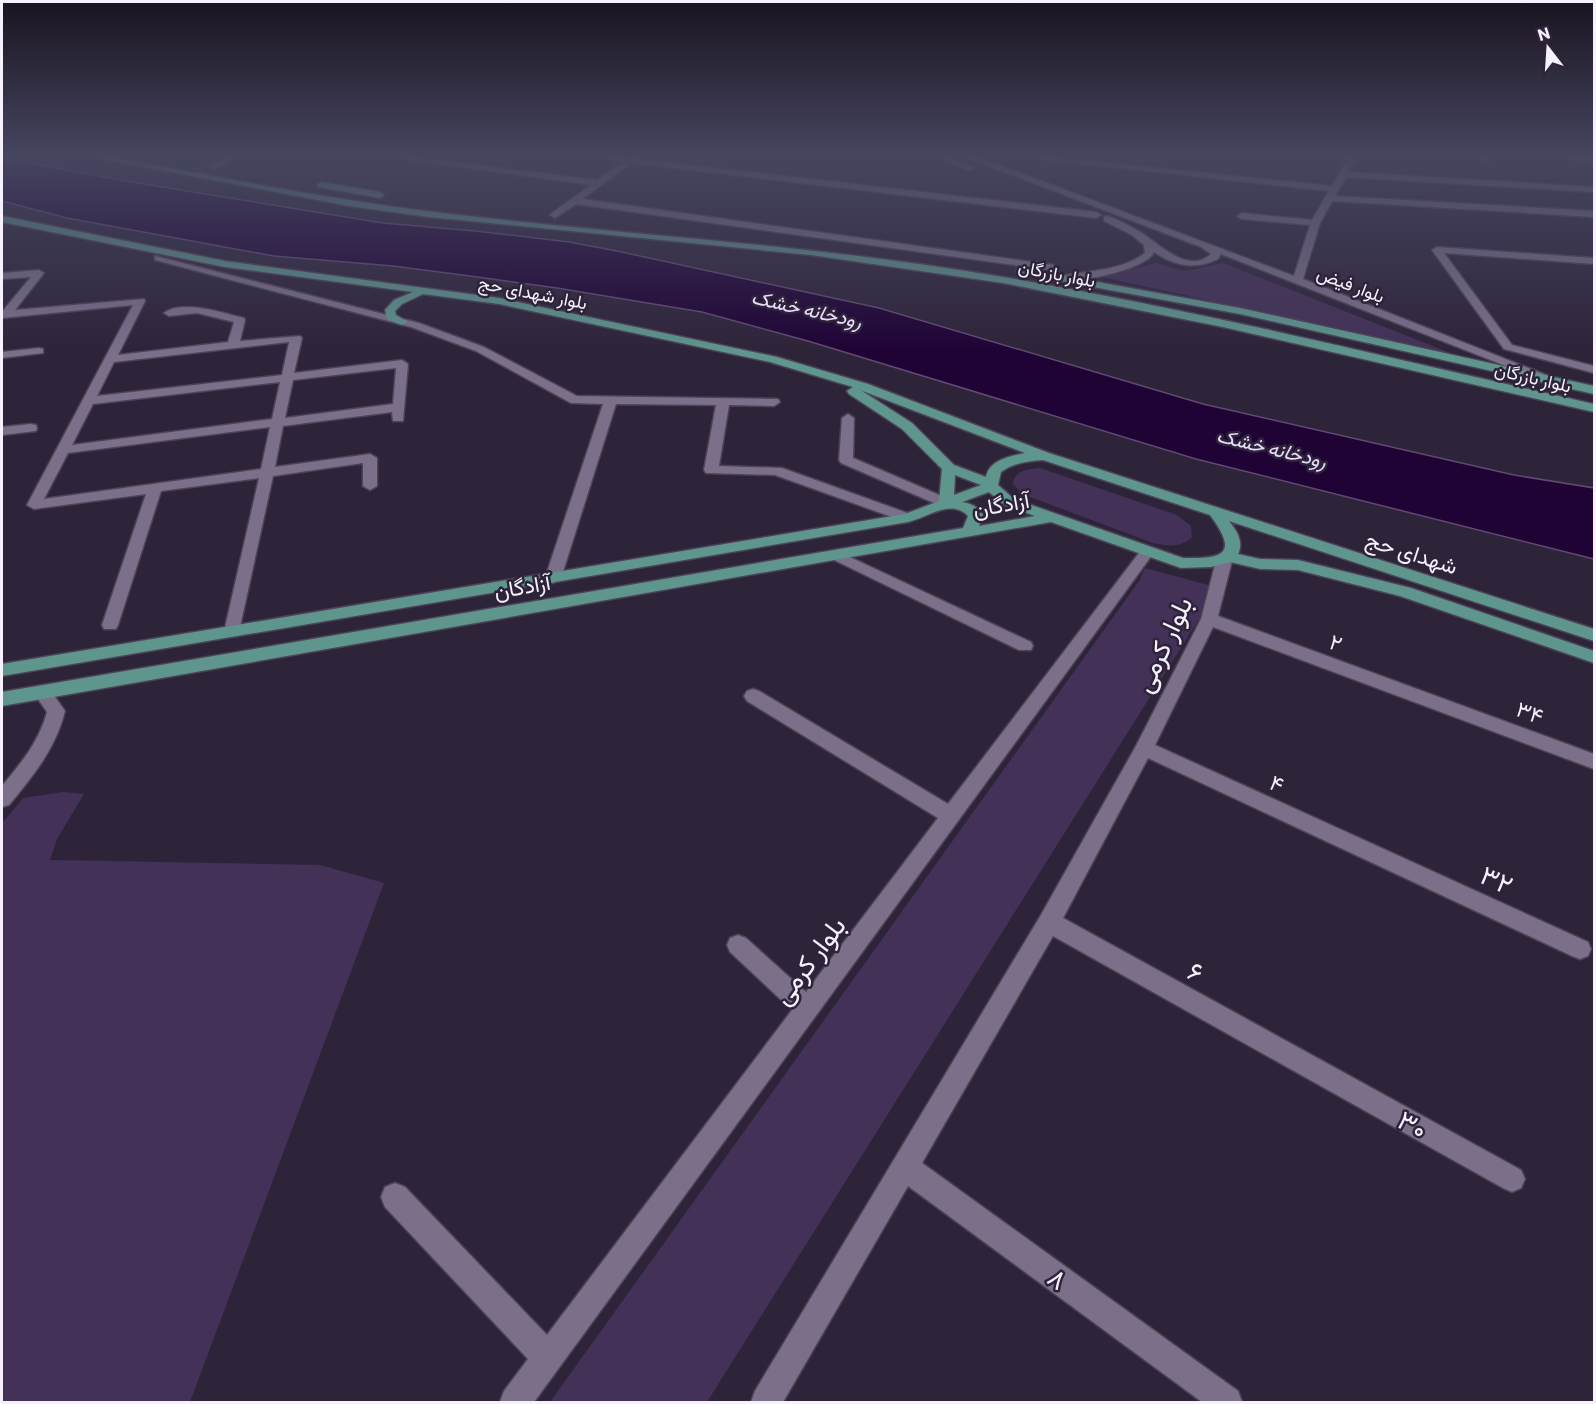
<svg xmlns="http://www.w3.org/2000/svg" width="1596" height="1404" viewBox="0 0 1596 1404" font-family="Commissioner,Vazirmatn,sans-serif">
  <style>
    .green { fill: #433157 }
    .water { fill: #1f0335; stroke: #604a71; stroke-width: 1.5 }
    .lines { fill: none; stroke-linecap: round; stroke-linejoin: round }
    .minor-casing { stroke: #4c4356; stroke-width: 3 }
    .major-casing { stroke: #4c4356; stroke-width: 3 }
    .minor { fill: #7b6f8a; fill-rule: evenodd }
    .major { fill: #5e958d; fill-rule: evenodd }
    .labels { text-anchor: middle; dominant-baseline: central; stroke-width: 5; stroke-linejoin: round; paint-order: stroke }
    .far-street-label { font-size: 18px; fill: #f6f1fd; stroke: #2e243a }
    .far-water-label { font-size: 20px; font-style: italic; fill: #eadbfe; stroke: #2e243a }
    .street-label { font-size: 22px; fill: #f6f1fd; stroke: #2e243a }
    .near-street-label { font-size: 27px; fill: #f6f1fd; stroke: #2e243a }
  </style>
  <rect width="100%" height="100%" fill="#2e243a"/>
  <path class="green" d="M1156 263 1185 271 1223 263 1453 354 1102 277Z
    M1040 468 1177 515 1191 526 1192 537C1182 548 1167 546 1153 543L1022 494 1013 484C1014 470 1028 469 1040 468Z
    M1145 568 1212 586 1204 611 707 1402H550L1139 581Z
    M63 792 84 794 57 839 50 860 320 865 384 883 190 1402H2V823L23 798Z"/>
  <path class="water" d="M2 158 126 181 383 223 475 231 569 242 617 251 879 308 1203 404 1514 475 1594 488V559L1196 459 808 341 702 312 557 288 470 276 393 266 274 256 67 218 2 201Z"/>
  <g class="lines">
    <defs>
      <path id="minor" d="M233 154H245L215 169 208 167Z
        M366 154H392L597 180 623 162 573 154 629 158 635 155 639 157 638 159 1096 212 1101 215 1096 218 632 163 582 199 1054 265V269L1050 270 576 204 555 218 550 215 552 213 591 185Z
        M929 154H942L975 168 968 170Z
        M957 154H970L1294 276 1310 225 1242 219 1237 216 1242 213 1312 220 1329 191 993 154H1024L1332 186 1347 160 1314 154H1354L1356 158 1348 172 1594 187V192L1346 177 1335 196 1594 211V217L1332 201 1320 223 1303 279 1564 382 1562 385H1554L1221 254 1218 259C1196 270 1174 266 1154 252 1147 269 1081 283 1062 280V276C1090 270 1122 271 1145 253L1144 245 1132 235 1104 221V217L1107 216C1117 219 1128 225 1137 230 1157 241 1187 276 1211 254L1201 247Z
        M1425 154H1433L1428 158Z
        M1481 154H1489L1488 162H1482Z
        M1522 154 1594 157V161L1526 156Z
        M1437 247 1594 258V264L1444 253 1512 345 1594 366V373L1504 349 1432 250Z
        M155 256 419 323 484 347 577 396 778 399 780 402 774 406 729 405 719 466 782 468 913 515 915 518 908 522 903 521 775 475 706 473 704 470 716 405 616 404 561 578 553 583 547 582 545 578 603 404 571 403 476 351 411 327 155 260Z
        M39 270 44 273 15 310 144 299 145 301 118 355 228 342 234 322 197 313 169 316 164 313C182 299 223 313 244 318L245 320 240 341 300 336 302 338 294 373 402 360 408 364 403 421H393L392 412 283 426 275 467 370 454 377 458V486L370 490 363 486V463L273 476 238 636H226L224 632 259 478 161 491 118 625 116 629H104L102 625 146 494 34 509 27 505 133 305 2 318V312L31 277 2 279V273ZM289 342 282 375 97 396 114 362ZM396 368 393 404 285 418 293 380ZM280 382 272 419 72 445 93 404ZM270 427 261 469 44 499 68 453Z
        M39 348 43 349V353L2 358V352Z
        M848 414 854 418 853 458 951 500 953 503 951 506H941L841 463 839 460 842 418Z
        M31 424 36 425 37 428 36 431 2 435V427Z
        M1147 547 1152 549 1155 552 1152 555 534 1402H500L504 1391 528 1359 385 1207 381 1197 385 1187 395 1183 405 1187 547 1335 792 1010 730 952 727 945 730 938 738 935 746 938 806 992 938 818 747 701 744 696 747 691 753 689 759 691 948 804 1142 549Z
        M835 550 1031 642 1033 646 1031 650H1019L830 558 827 555Z
        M1224 556 1232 561 1218 616 1594 754V769L1213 627 1155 745 1588 942 1591 949 1588 956 1580 959 1572 956 1148 758 1063 918 1521 1170 1525 1179 1521 1188 1512 1192 1503 1188 1053 936 922 1163 1238 1391 1242 1402H1202L908 1186 783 1402H751L755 1391 1041 915 1136 746 1201 619 1216 561Z
        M42 686 48 687 65 711C56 748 33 776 9 805L2 807V786C21 763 39 742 47 712L33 692 36 687Z"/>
      <path id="major" d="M75 154H95C205 174 315 197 426 211 619 235 812 244 1003 277 1202 311 1398 360 1594 404V412L1223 327 1003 283 811 255 429 217 349 206Z
        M321 182 380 192 384 195 380 198 318 187 317 185Z
        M2 216 225 261 499 298 777 357 868 384 1049 453 1594 629V641L1229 521C1237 531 1244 542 1238 554L1260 559 1298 560 1411 588 1594 651V663L1400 596 1298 570 1260 569 1230 562 1211 567 1181 568 1051 522 2 706V692L963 528 968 516C951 498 927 518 908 522L2 676V664L905 514 939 501 942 469 902 429 849 394 847 391 853 387 770 362 499 304 423 294 402 304 395 311 396 315 408 322 402 325 387 319 385 310 394 300 413 292 225 267 2 222ZM859 389 860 390 1025 453C1010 456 989 460 986 477L954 465 912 423ZM1043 460 1210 515C1239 554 1224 559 1183 558L1014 499 998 485 1001 472C1014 463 1027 461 1043 460ZM955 475 981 485 954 495ZM989 492 1004 505 1035 516 979 526 983 515C977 506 972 504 962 502Z
        M1021 268 1240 308 1594 386V394L1240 314 1017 273V269Z"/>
    </defs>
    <use href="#minor" class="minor-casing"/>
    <use href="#major" class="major-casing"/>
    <use href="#minor" class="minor"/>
    <use href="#major" class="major"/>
  </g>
  <linearGradient id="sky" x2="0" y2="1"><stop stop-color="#191420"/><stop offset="0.44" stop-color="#464560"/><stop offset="1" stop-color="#464560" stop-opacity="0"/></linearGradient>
  <rect width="1596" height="351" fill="url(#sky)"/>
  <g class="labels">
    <g class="far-street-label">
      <text transform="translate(1057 273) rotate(11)">بلوار بازرگان</text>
      <text transform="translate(1351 284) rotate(21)">بلوار فیض</text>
      <text transform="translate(533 292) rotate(11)">بلوار شهدای حج</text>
      <text transform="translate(1533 377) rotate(13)">بلوار بازرگان</text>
    </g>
    <g class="far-water-label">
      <text transform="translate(807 308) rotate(13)">رودخانه خشک</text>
      <text transform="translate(1272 447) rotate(14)">رودخانه خشک</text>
    </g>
    <g class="street-label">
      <text transform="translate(1001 504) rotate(-10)">آزادگان</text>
      <text transform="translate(1412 552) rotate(18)">شهدای حج</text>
      <text transform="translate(522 586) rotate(-10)">آزادگان</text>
      <text transform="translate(1336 642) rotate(20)">۲</text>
      <text transform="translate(1530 712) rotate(20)">۳۴</text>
      <text transform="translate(1277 783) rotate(25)">۴</text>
    </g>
    <g class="near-street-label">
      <text transform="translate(1162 644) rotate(-65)">بلوار کرمی</text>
      <text transform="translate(1497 879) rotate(25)">۳۲</text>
      <text transform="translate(808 960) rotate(-53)">بلوار کرمی</text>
      <text transform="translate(1196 971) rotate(29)">۶</text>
      <text transform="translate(1413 1124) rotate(29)">۳۰</text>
      <text transform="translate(1058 1278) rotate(36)">۸</text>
    </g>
  </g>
  <rect width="1596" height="1404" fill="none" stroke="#f6f1fd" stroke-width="6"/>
  <g transform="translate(1548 48) rotate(343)" stroke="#2e243a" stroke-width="4.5" paint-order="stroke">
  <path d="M0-4.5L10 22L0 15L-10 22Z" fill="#f6f1fd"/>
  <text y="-9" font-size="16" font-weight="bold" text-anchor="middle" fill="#f6f1fd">N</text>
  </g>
</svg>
